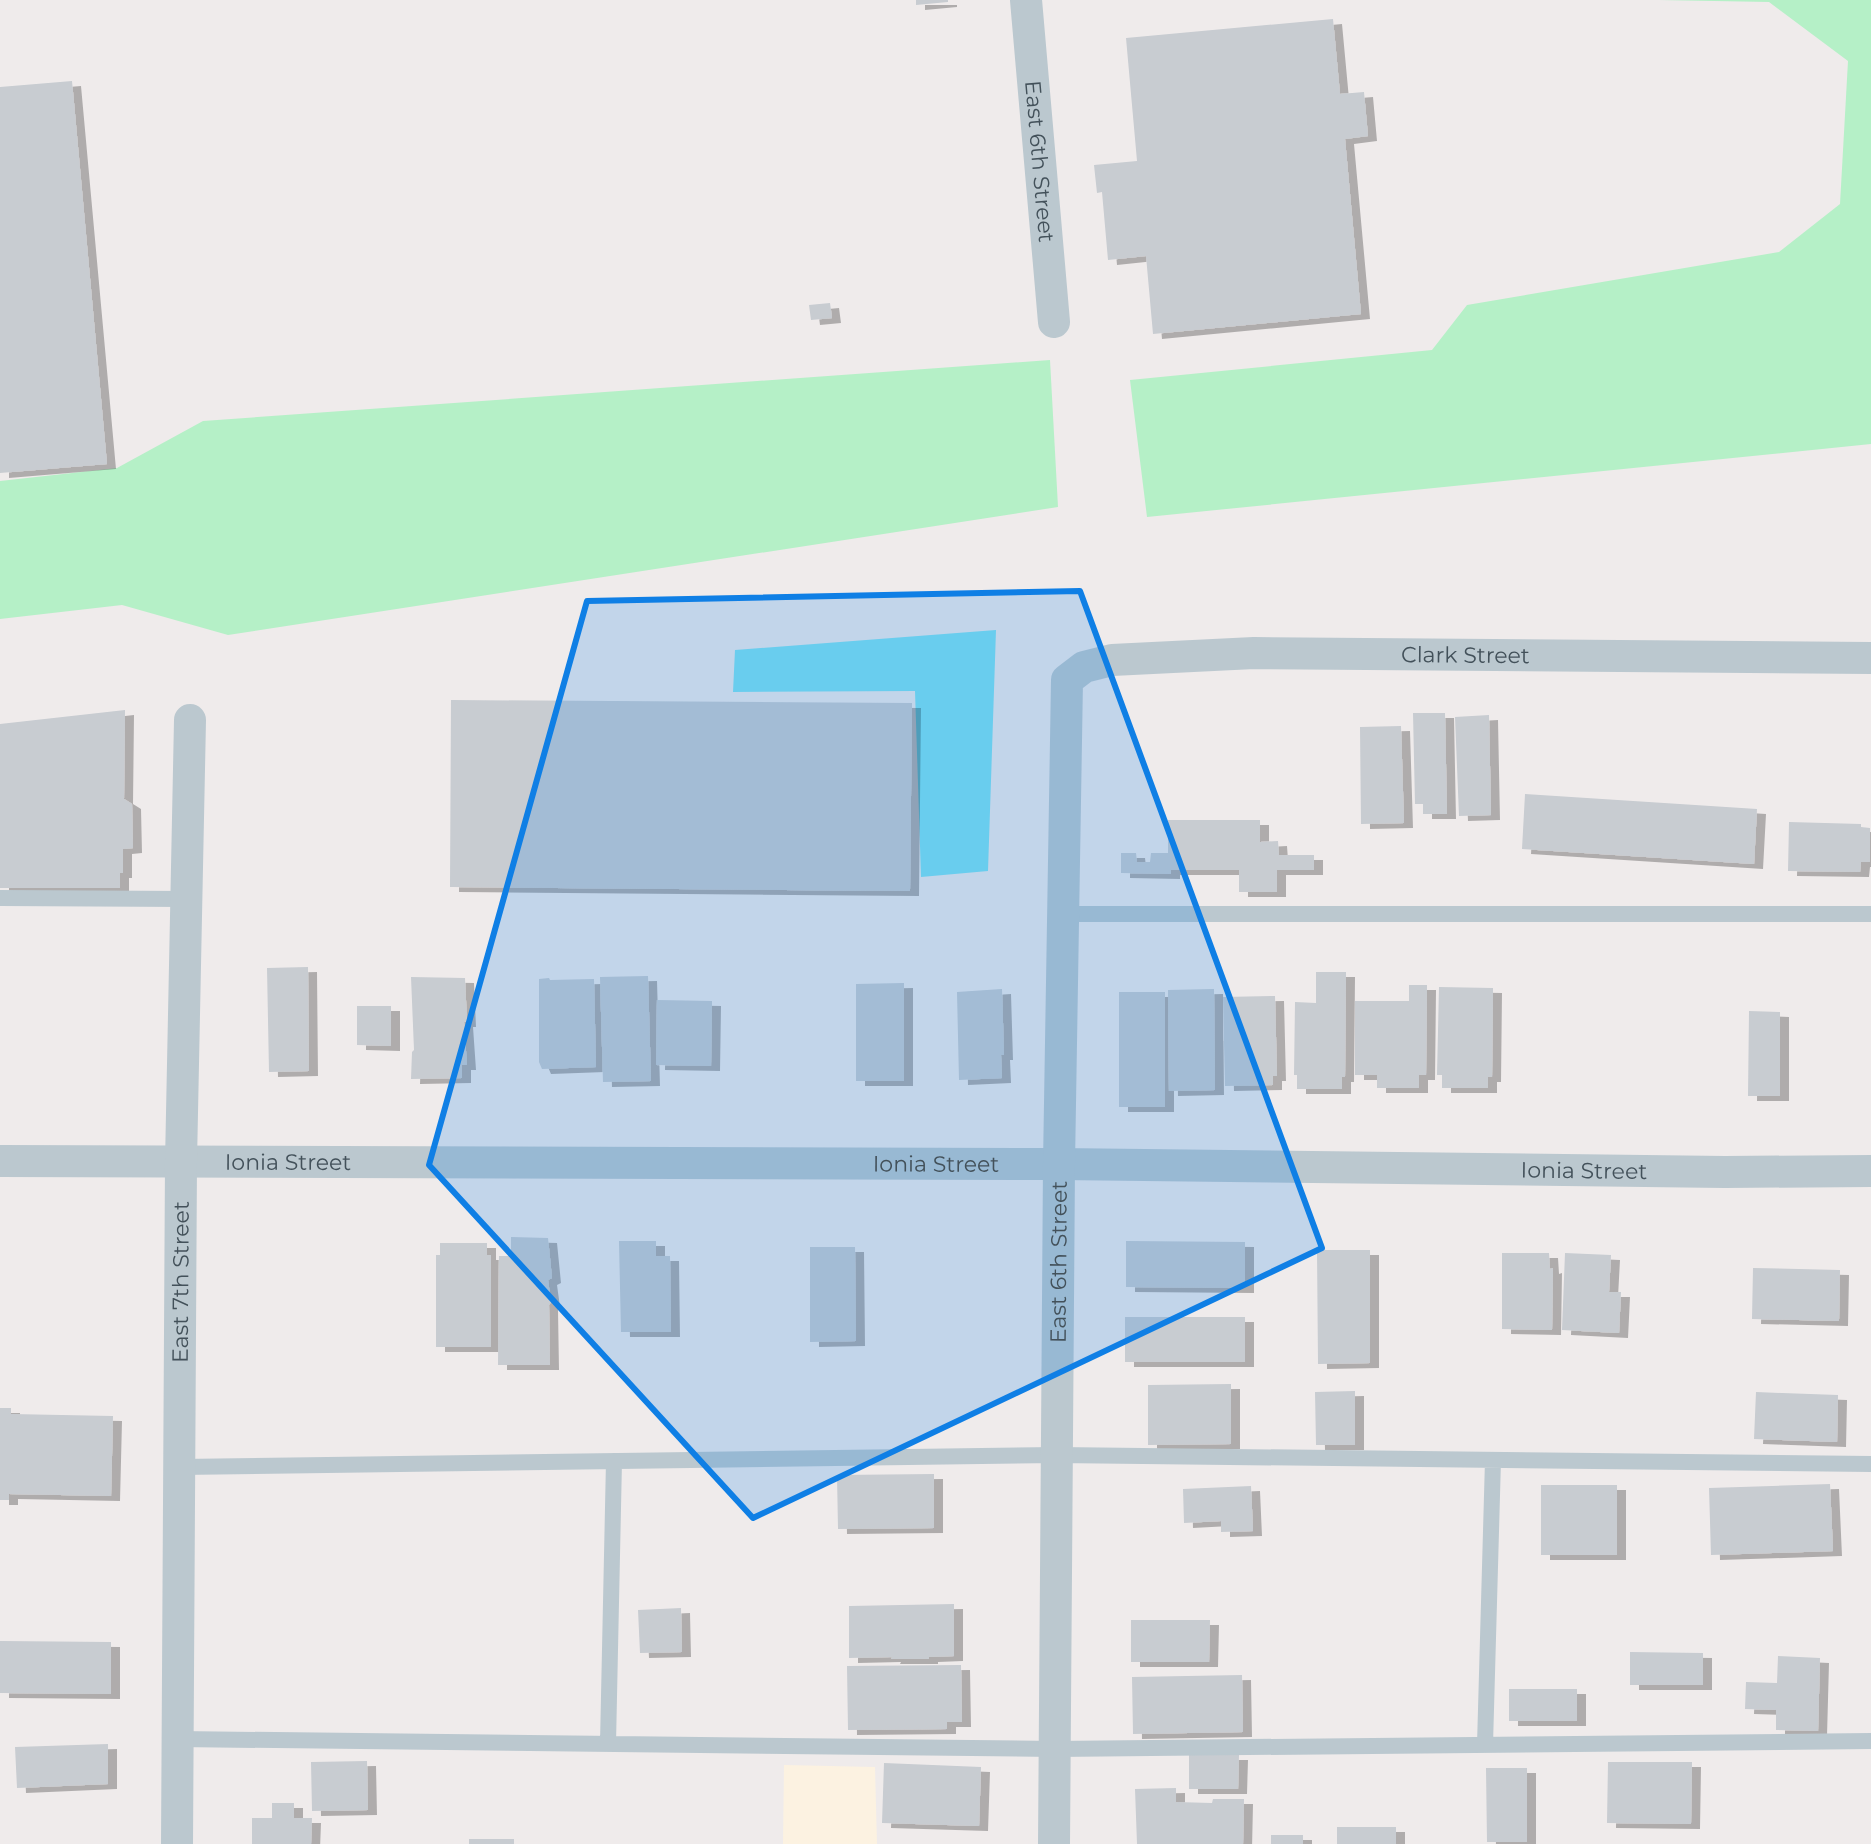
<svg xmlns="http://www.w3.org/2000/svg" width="1871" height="1844" viewBox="0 0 1871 1844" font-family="Montserrat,sans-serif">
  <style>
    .commercial { fill: #fcf2e1 }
    .green { fill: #b5f0c7 }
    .water { fill: #80e2f0 }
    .building { fill: #c8ccd1; filter: url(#shadow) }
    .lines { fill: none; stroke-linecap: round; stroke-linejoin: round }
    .service { stroke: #bbc8cf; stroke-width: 16 }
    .minor { stroke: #bbc8cf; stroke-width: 32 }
    .marked { fill: #0f7fe5; fill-opacity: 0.2; stroke: #0f7fe5; stroke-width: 6; stroke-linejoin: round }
    .labels { text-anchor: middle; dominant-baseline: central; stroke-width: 6; stroke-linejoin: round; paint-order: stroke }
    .street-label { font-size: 22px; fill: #43515a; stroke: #fff }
  </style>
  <defs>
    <filter id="shadow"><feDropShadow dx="9" dy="5" stdDeviation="0" flood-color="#0004"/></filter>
  </defs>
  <rect width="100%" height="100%" fill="#efebeb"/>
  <path class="commercial" d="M784 1765 875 1767 877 1844H783Z"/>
  <path class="green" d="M1659 0H1871V444L1147 517 1130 380 1432 350 1467 305 1779 252 1840 204 1848 61 1769 2Z
    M1050 360 1058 507 228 635 122 605 0 619V481L117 468 203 421Z"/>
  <path class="water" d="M996 630 988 871 921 877 915 691 733 692 735 650Z"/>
  <path class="building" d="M916 0H948V2L916 5Z
    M1333 19 1340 94 1364 92 1368 136 1345 139 1361 314 1153 334 1146 256 1108 260 1102 192 1097 193 1094 165 1137 161 1126 38Z
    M72 81 107 464 0 473V87Z
    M830 303 832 318 811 320 809 305Z
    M451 700 912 703 910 891 450 887Z
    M125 710 124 799 132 804 133 848 123 849V873H120V888H0V724Z
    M1413 713H1445L1447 814H1423V804H1415Z
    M1489 715 1491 815 1459 816 1455 717Z
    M1401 726 1404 823 1361 824 1360 727Z
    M1525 794 1757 809 1754 864 1522 849Z
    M1168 820H1260V842L1278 841 1279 855H1314V870H1277V892H1239V870H1171V874L1121 873V853H1136L1137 862H1150L1151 853H1168Z
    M1789 822 1861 824V827L1870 828V862H1861L1860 872 1788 871Z
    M308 967 309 1071 269 1072 267 968Z
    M1316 972H1346L1345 1077H1342V1089H1297V1075H1294L1295 1002 1316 1003Z
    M648 976 651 1081 603 1082 600 977Z
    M411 977 465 978 467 1022H464L467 1065H462V1078L411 1079 412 1052 414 1050Z
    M549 978 550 980 594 979 596 1067 542 1069 539 1062V979Z
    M904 983V1081H856V984Z
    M1409 985H1427L1426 1075H1419V1088H1377V1075H1355V1001H1409Z
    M1439 987 1493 988 1492 1077H1488V1088H1442V1075H1437Z
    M1002 989 1004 1055H1001L1002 1078 959 1080 957 992Z
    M1214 989 1215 1090 1169 1091 1168 990Z
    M1119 992H1165V1107H1119Z
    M1275 996 1277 1076H1273V1085L1225 1086 1223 997Z
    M657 1000 712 1001 711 1066 656 1065Z
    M357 1006H391V1046L357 1045Z
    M1749 1011 1780 1012V1096H1748Z
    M511 1237 548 1238 552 1278 548 1280 551 1302 549 1305 550 1365H498L499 1256H511Z
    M619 1241H656V1256H670L671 1332H621Z
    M1126 1241 1245 1242V1288L1126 1287Z
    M440 1243H487V1255H491V1347H436V1255H440Z
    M810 1247H855L856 1341 810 1342Z
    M1317 1250H1370V1363L1318 1364Z
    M1502 1253H1549L1550 1269 1553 1268 1552 1330 1502 1329Z
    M1565 1253 1611 1255 1609 1292H1621L1619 1333 1562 1330Z
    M1753 1268 1840 1270 1839 1321 1752 1319Z
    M1125 1317H1245V1362H1125Z
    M1231 1384V1444L1148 1445V1385Z
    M1355 1391V1445H1316L1315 1392Z
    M1756 1392 1838 1395 1837 1442 1754 1439Z
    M0 1408H11V1414L113 1416 111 1496 9 1494V1500H0Z
    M934 1474V1528L838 1529 837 1475Z
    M1830 1484 1833 1551 1711 1555 1709 1488Z
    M1541 1485H1617V1555H1541Z
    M1251 1486 1253 1531 1221 1532V1521L1184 1523 1183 1489Z
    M954 1604V1656L929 1657V1659H891L892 1657 849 1658V1606Z
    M681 1608 682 1652 640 1653 638 1610Z
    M1131 1620H1210L1209 1662H1131Z
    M0 1641 111 1642V1694L0 1693Z
    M1630 1652 1703 1653V1685H1630Z
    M1778 1656 1820 1658 1818 1731 1776 1730V1710L1745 1709 1746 1682 1777 1683Z
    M961 1665 962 1722H947V1729L848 1730 847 1666Z
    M1242 1675 1243 1732 1133 1734 1132 1677Z
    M1509 1689H1577V1721H1509Z
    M108 1744V1784L17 1788 15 1747Z
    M1189 1755H1239L1238 1789H1189Z
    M367 1761 368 1810 312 1811 311 1762Z
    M1608 1762H1692L1691 1824 1607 1823Z
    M884 1763 981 1767 979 1826 882 1823Z
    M1486 1768H1527V1842H1487Z
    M1176 1788V1802L1212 1803 1213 1799H1244L1243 1844H1137L1135 1789Z
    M272 1803H294V1818H312L311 1844H252V1818H272Z
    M1337 1827H1396V1844H1337Z
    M1271 1835H1303V1844H1271Z
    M469 1839H514V1844H469Z"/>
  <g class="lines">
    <path class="service" d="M0 898 186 899
      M1064 914H1871
      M180 1467 1057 1455 1871 1464
      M178 1739 1055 1749 1871 1741
      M608 1744 614 1461
      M1485 1745 1493 1460"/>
    <g class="minor">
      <path id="s1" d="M1026 0 1054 322"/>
      <path id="s2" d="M0 1161 1059 1164 1725 1172 1871 1171"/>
      <path id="s3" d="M177 1844 181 1162 190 720"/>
      <path id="s4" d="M1054 1844 1059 1164 1067 680 1084 667 1112 660 1254 653 1871 658"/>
    </g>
  </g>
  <path class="marked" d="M1080 591 1322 1248 753 1518 429 1165 587 601Z"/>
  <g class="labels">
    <g class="street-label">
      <text stroke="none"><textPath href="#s1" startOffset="162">East 6th Street</textPath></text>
      <text stroke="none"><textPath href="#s4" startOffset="1568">Clark Street</textPath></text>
      <text stroke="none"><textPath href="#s2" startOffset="288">Ionia Street</textPath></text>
      <text stroke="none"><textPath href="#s2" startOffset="936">Ionia Street</textPath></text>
      <text stroke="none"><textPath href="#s2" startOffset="1584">Ionia Street</textPath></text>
      <text stroke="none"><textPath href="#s4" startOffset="582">East 6th Street</textPath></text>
      <text stroke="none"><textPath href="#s3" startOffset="562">East 7th Street</textPath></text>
    </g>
  </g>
</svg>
